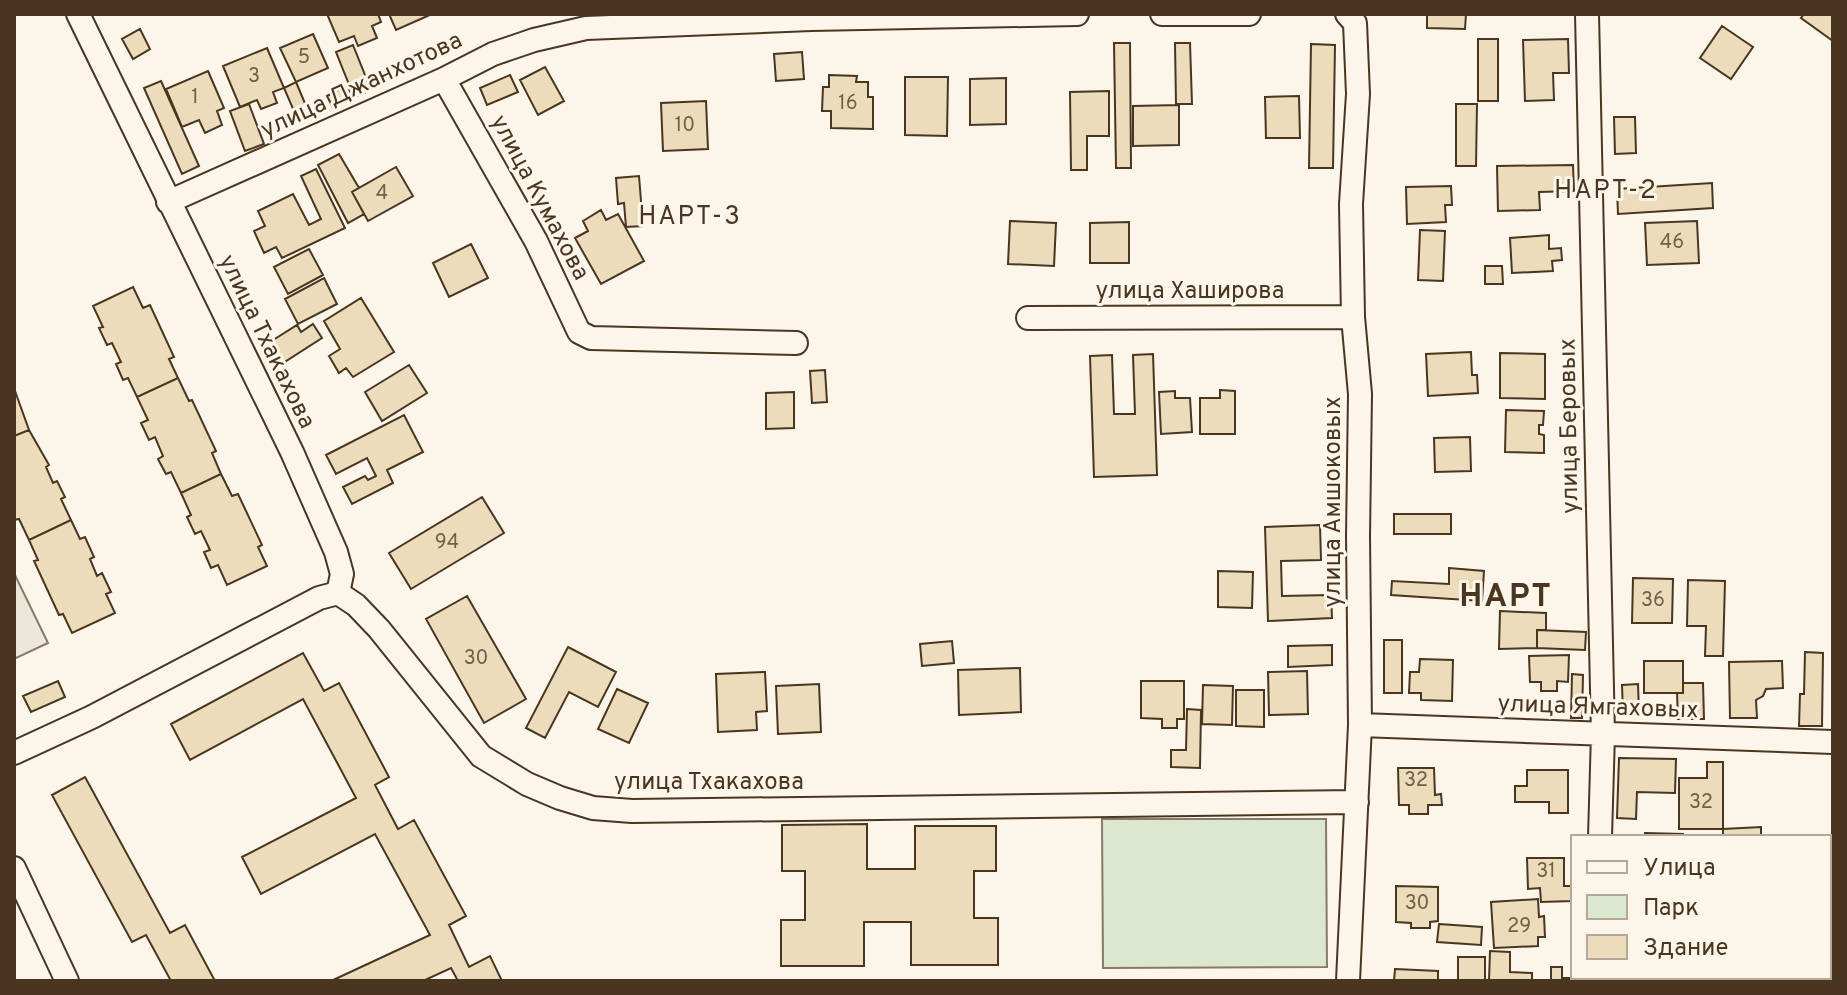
<svg xmlns="http://www.w3.org/2000/svg" width="1847" height="995" viewBox="0 0 1847 995" font-family="Overpass,sans-serif">
  <style>
    .green { fill: #dce7d0; stroke: #887966; stroke-width: 2 }
    .parking { fill: #ede7d9; stroke: #887966; stroke-width: 2 }
    .building { fill: #ecdcbc; stroke: #4a3520; stroke-width: 2 }
    .lines { fill: none; stroke-linecap: round; stroke-linejoin: round }
    .minor-casing { stroke: #4a3520; stroke-width: 26 }
    .minor { stroke: #fbf6e9; stroke-width: 22 }
    .labels { text-anchor: middle; dominant-baseline: central; stroke-width: 6; stroke-linejoin: round; paint-order: stroke }
    .number-label { font-size: 20px; fill: #725f47 }
    .street-label { font-size: 24px; fill: #4a3520; stroke: #fbf6e9 }
    .neighbourhood-label { font-size: 26px; letter-spacing: 2px; fill: #4a3520; stroke: #fbf6e9 }
    .district-label { font-size: 32px; font-weight: bold; letter-spacing: 2px; fill: #4a3520; stroke: #fbf6e9 }
  </style>
  <rect width="100%" height="100%" fill="#fbf6e9"/>
  <path class="green" d="M1102 819H1326L1327 967 1103 968Z"/>
  <path class="parking" d="M14 573 48 643 14 659Z"/>
  <path class="building" d="M327 14H378L381 22 372 26 377 38 358 46 354 36 339 42Z
    M389 14H432L396 30Z
    M1427 14H1466L1465 29 1427 28Z
    M1804 14H1833V41L1801 18Z
    M1722 26 1753 47 1731 79 1700 58Z
    M140 29 150 49 133 59 122 39Z
    M313 34 328 68 296 82 280 48Z
    M1478 39H1498V101H1478Z
    M1568 39 1569 73H1553L1554 100 1525 101 1523 40Z
    M1114 43H1130L1131 168H1116Z
    M1175 43H1190L1192 104H1176Z
    M1311 44 1335 45 1333 168H1309Z
    M353 45 371 90 354 97 336 52Z
    M267 48 284 88 273 92 277 103 261 109 257 100 240 107 223 66Z
    M802 52 804 79 776 81 774 54Z
    M545 67 564 101 538 115 520 80Z
    M208 71 224 108 217 111 222 125 205 133 199 120 182 127 166 89Z
    M510 75 518 92 487 105 480 88Z
    M829 75 857 76 856 82H868V97H873V129L831 128V111H822L823 87H829Z
    M905 77H948L947 136 905 135Z
    M1006 78V124L970 125V79Z
    M161 81 199 166 182 174 144 88Z
    M296 82 309 113 297 118 284 88Z
    M347 85 353 98 333 108 327 96Z
    M1109 91V136H1087V170H1071L1070 92Z
    M1299 96 1300 138H1266L1265 97Z
    M706 101 708 149 663 151 661 103Z
    M249 104 264 144 245 151 230 111Z
    M1456 104H1477L1476 166H1456Z
    M1179 105V145L1133 146V106Z
    M1614 117H1635L1636 153 1615 154Z
    M339 154 359 188 352 192 364 214 348 223 318 165Z
    M1573 165 1574 191 1539 192 1540 210 1498 211 1497 166Z
    M396 167 413 196 368 221 352 192Z
    M316 169 345 228 282 258 276 247 264 253 254 231 265 226 258 211 293 194 309 225 321 219 301 176Z
    M639 176 643 226 626 227 624 203 618 204 616 178Z
    M1712 183 1713 208 1618 214 1617 189Z
    M1451 186 1452 205H1445L1446 222 1407 224 1406 187Z
    M601 210 606 220 618 214 644 261 601 284 575 238 588 231 583 221Z
    M1010 221 1056 223 1054 266 1008 264Z
    M1697 221 1699 263 1647 265 1645 223Z
    M1129 222V263H1090V223Z
    M1420 230 1445 231 1443 281 1418 280Z
    M1549 235V249L1561 248 1562 260 1552 261 1553 271 1512 273 1510 238Z
    M471 244 488 278 449 297 433 263Z
    M309 249 323 275 288 294 274 267Z
    M1485 266H1502L1503 284H1485Z
    M324 278 337 304 298 324 285 299Z
    M133 287 143 308 150 305 174 357 169 359 178 378 137 397 128 378 123 380 116 364 121 362 112 343 107 345 99 328 103 327 93 306Z
    M361 298 394 352 353 377 346 368 339 373 329 356 340 349 324 321Z
    M313 324 322 338 283 363 270 342 297 325 301 332Z
    M1471 352 1472 375H1477L1478 393 1428 396 1426 354Z
    M1500 353 1545 354V399L1500 398Z
    M1153 354 1157 475 1094 477 1090 356 1112 355 1114 414H1135L1133 355Z
    M409 365 427 393 382 421 365 392Z
    M825 370 827 402 812 403 810 371Z
    M178 378 189 401 192 400 216 451 212 453 221 474 181 493 171 472 166 474 158 459 163 456 155 437 149 440 141 423 148 420 137 397Z
    M1220 390 1235 391V434H1200V398H1220Z
    M15 391 29 430 14 436V392Z
    M1175 391V398H1190L1192 432 1161 434 1159 392Z
    M794 392V428L766 429V393Z
    M1506 410 1544 411 1543 425H1539V434L1544 435V453L1505 452Z
    M404 415 423 452 387 470 393 483 352 504 343 487 365 476 368 480 376 476 367 458 336 474 326 455Z
    M29 430 49 465 46 467 53 483 57 481 65 497 61 499 71 520 29 540 19 519 14 520V436Z
    M1470 437 1471 471 1435 472 1434 438Z
    M221 474 232 496 238 494 262 545 258 547 267 566 227 585 218 565 211 568 204 552 210 550 201 531 195 534 187 517 191 515 181 493Z
    M482 497 504 533 411 589 389 553Z
    M1394 514H1451V534H1394Z
    M71 520 80 539 85 537 94 557 90 559 97 576 102 573 111 592 106 594 115 613 72 633 63 614 59 615 34 561 38 560 29 540Z
    M1320 525 1321 560 1281 561 1282 596 1331 595 1332 618 1268 621 1265 527Z
    M1449 568 1484 571 1482 601 1391 595 1392 581 1449 584Z
    M1218 571 1253 572 1252 608 1218 607Z
    M1633 578 1673 579 1672 623H1632Z
    M1688 580 1725 581 1723 656H1705L1706 626H1687Z
    M467 596 526 699 484 723 426 619Z
    M1500 611 1546 613V630H1537V648L1499 649Z
    M1537 630 1586 632 1585 650 1537 648Z
    M1384 640H1402V693H1384Z
    M952 641 954 663 922 666 920 644Z
    M1332 645V665L1288 667V646Z
    M568 647 616 672 598 707 569 692 545 738 526 728Z
    M1805 652 1823 653 1822 726H1799L1800 694H1804Z
    M303 653 324 691 339 683 389 777 375 785 398 829 414 820 466 916 449 925 469 967 490 956 502 981H458L451 968 423 981H331L430 935 375 834 261 894 242 857 356 798 303 699 190 760 171 724Z
    M1569 655 1568 682 1557 681V691H1541V682H1530L1529 656Z
    M1420 659 1453 660 1452 701 1421 700V693H1409L1410 672H1419Z
    M1644 661H1683V693H1644Z
    M1782 661 1783 688 1766 689 1763 696 1756 700 1757 718H1730L1729 662Z
    M1020 668 1021 712 959 715 958 670Z
    M1307 671 1308 714 1269 715 1268 672Z
    M765 672 767 711 756 712 757 730 718 732 716 674Z
    M1572 674 1583 675 1582 718H1571Z
    M58 681 65 697 31 712 23 696Z
    M1141 681H1184V719H1177V728H1162V719L1141 718Z
    M1683 683H1703L1704 719H1678L1677 693H1683Z
    M819 684 821 732 778 734 776 686Z
    M1638 684 1639 713H1623L1622 685Z
    M1203 685 1233 686 1232 725 1202 724Z
    M617 689 648 703 629 743 598 729Z
    M1236 690H1264V727L1236 726Z
    M1187 709 1201 710 1200 768 1171 767V750H1186Z
    M1619 758 1676 759 1675 793 1637 792 1636 819 1617 818Z
    M1707 762H1723V829H1679V778H1707Z
    M1398 768H1434L1435 795 1441 794 1442 805H1428V814H1409V805H1399Z
    M1527 770H1568V813H1549V802H1515V786H1527Z
    M85 777 170 933 185 925 215 981H171L146 935 132 942 52 795Z
    M867 824V869H915V826H996V871H974V918H998V965H911V922H864V966H781V920H805V871H782V825Z
    M1761 827V837H1723V829Z
    M1645 833 1683 834V837H1645Z
    M1527 858H1564V886H1573V901L1541 902 1540 888 1528 889Z
    M1396 886 1438 887V921L1430 922V928H1411V923L1396 922Z
    M1538 899 1539 917 1544 916 1545 937H1538V946L1494 948 1491 902Z
    M1439 924 1482 927 1481 945 1437 942Z
    M1490 951 1510 952V972L1532 973V981H1489Z
    M1458 957H1485V981H1458Z
    M1551 967H1562V978H1573V981H1542L1551 980Z
    M1395 969 1438 971V981H1394Z
    M1756 977H1795L1794 981H1756Z"/>
  <g class="lines">
    <defs>
      <path id="minor" d="M78 14 292 452 336 552 342 574 338 593
        M1162 14H1249
        M1347 14 1355 23 1358 94 1351 204 1353 317 1360 394 1358 536 1360 725 1348 981
        M1587 14 1603 734 1600 837
        M444 79 536 241 579 332 591 338 796 343
        M168 202 444 79 493 54 534 40 586 28 811 19 1077 14
        M1028 318 1353 317
        M338 593 356 605 379 629 481 756 527 784 560 798 593 808 632 811 1357 802
        M1360 725 1833 742
        M14 753 92 717 319 598 338 593
        M14 868 67 981
        M1596 981V977
        M1833 981V954"/>
    </defs>
    <use href="#minor" class="minor-casing"/>
    <use href="#minor" class="minor"/>
  </g>
  <g class="labels">
    <g class="number-label">
      <text x="304" y="58">5</text>
      <text x="254" y="77">3</text>
      <text x="195" y="98">1</text>
      <text x="848" y="104">16</text>
      <text x="685" y="126">10</text>
      <text x="382" y="194">4</text>
      <text x="1672" y="243">46</text>
      <text x="447" y="543">94</text>
      <text x="1653" y="601">36</text>
      <text x="476" y="659">30</text>
      <text x="1416" y="781">32</text>
      <text x="1701" y="803">32</text>
      <text x="1546" y="872">31</text>
      <text x="1417" y="904">30</text>
      <text x="1519" y="927">29</text>
    </g>
    <g class="street-label">
      <text transform="translate(362 86) rotate(-25)">улица Джанхотова</text>
      <text transform="translate(539 198) rotate(62)">улица Кумахова</text>
      <text x="1190" y="292">улица Хаширова</text>
      <text transform="translate(266 342) rotate(64)">улица Тхакахова</text>
      <text transform="translate(1570 426) rotate(-91)">улица Беровых</text>
      <text transform="translate(1334 502) rotate(-90)">улица Амшоковых</text>
      <text transform="translate(1598 708) rotate(2)">улица Ямгаховых</text>
      <text x="709" y="783">улица Тхакахова</text>
    </g>
    <g class="neighbourhood-label">
      <text x="1606" y="191">НАРТ-2</text>
      <text x="690" y="217">НАРТ-3</text>
    </g>
    <g class="district-label">
      <text x="1506" y="598">НАРТ</text>
    </g>
  </g>
  <rect width="1847" height="995" fill="none" stroke="#4a3520" stroke-width="32"/>
  <rect x="1571" y="835" width="260" height="144" fill="#fbf6e9" stroke="#b4a999" stroke-width="2"/>
  <rect x="1587" y="861" width="40" height="12" fill="#fbf6e9" stroke="#b4a999" stroke-width="2"/>
  <text x="1643" y="875" font-size="24" fill="#4a3520">Улица</text>
  <rect x="1587" y="895" width="40" height="24" fill="#dce7d0" stroke="#b4a999" stroke-width="2"/>
  <text x="1643" y="915" font-size="24" fill="#4a3520">Парк</text>
  <rect x="1587" y="935" width="40" height="24" fill="#ecdcbc" stroke="#b4a999" stroke-width="2"/>
  <text x="1643" y="955" font-size="24" fill="#4a3520">Здание</text>
</svg>
